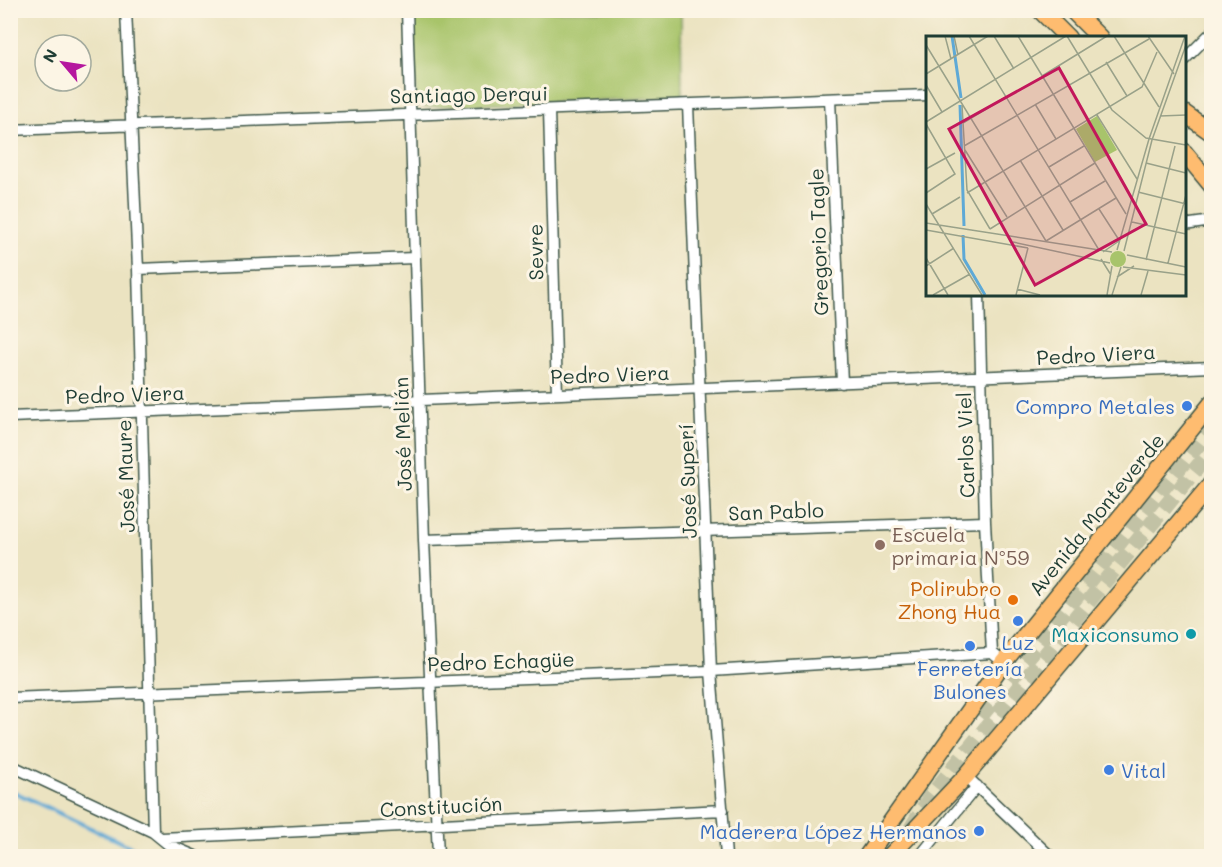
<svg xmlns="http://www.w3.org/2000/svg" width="1222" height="867" viewBox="0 0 1222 867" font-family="Mali,sans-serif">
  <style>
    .green { fill: #a8c46b; stroke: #648050; stroke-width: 1.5 }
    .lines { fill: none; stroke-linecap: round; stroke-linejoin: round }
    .stream { stroke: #5ea9d6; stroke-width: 4 }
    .primary-tunnel { stroke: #c2c2a5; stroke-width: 16; stroke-dasharray: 16 8; stroke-linecap: butt }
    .street-casing { stroke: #3e5649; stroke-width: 13 }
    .primary-casing { stroke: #3e5649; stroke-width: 19 }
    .street { stroke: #fff; stroke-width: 10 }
    .primary { stroke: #febc70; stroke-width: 16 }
    .shop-dot { fill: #3f7fe0; stroke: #fcf5e5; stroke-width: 2 }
    .education-dot { fill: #8d6e63; stroke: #fcf5e5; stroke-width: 2 }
    .food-dot { fill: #e8710a; stroke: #fcf5e5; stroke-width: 2 }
    .culture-dot { fill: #0f9aa8; stroke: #fcf5e5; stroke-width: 2 }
    .labels { text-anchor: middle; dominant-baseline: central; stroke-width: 6; stroke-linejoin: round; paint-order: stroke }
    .street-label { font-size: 20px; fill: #1f3d34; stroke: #fcf5e5 }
    .shop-label { font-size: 20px; fill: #366cbe; stroke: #fcf5e5; text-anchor: end }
    .education-label { font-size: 20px; fill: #785e54; stroke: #fcf5e5; text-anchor: start }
    .food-label { font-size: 20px; fill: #c56008; stroke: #fcf5e5; text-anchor: end }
    .culture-label { font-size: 20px; fill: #0d838f; stroke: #fcf5e5; text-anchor: end }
    .inset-river { fill: none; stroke: #5ea9d6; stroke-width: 3 }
    .inset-road { fill: none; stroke: #99a189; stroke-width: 1.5 }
    .view { fill: #c2185b; fill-opacity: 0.15; stroke: #c2185b; stroke-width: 3 }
    .inset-edge { fill: none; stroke: #1f3d34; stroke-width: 3 }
  </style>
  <rect width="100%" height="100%" fill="#fcf5e5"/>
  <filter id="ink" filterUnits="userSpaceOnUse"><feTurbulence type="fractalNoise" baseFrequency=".0167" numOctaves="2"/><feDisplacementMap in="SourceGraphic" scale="12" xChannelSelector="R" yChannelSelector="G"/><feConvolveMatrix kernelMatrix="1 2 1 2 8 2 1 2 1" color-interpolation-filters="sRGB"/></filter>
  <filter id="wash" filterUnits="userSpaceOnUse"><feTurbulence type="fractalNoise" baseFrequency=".008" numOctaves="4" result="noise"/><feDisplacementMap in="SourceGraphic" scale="24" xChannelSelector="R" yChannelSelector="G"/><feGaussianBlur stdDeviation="1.35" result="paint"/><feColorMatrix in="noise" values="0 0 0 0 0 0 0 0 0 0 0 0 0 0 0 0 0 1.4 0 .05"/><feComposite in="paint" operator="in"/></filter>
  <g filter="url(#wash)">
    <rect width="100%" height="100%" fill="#ebe3c1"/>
    <path class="green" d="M413 11H681L682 97 423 107 416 98Z"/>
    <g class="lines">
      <path class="stream" d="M10 790 150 856"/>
    </g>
  </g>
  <g filter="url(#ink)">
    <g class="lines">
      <path class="primary-tunnel" d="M980 717 1212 427
        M911 829 931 796 1212 449"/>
      <defs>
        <path id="street" d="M126 10 138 269 153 832
          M407 10 424 540 438 856
          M1184 60 1212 32
          M830 99 842 383
          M688 105 711 671 726 856
          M549 110 557 394
          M10 130 928 95
          M1184 225 1212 221
          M138 269 414 258
          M979 294 985 522 992 653 997 657
          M10 417 1212 367
          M424 540 985 522
          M10 698 711 671 992 653
          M10 765 153 832 169 845 195 856
          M966 776 1050 856
          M162 838 723 810
          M920 856 977 786"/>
        <path id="primary" d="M1040 10 1068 38
          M1072 10 1100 38
          M1184 113 1212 133
          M1184 152 1212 186
          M867 856 1003 663 1212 403
          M890 856 966 776 1212 483"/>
      </defs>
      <use href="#street" class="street-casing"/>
      <use href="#primary" class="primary-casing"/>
      <use href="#street" class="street"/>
      <use href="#primary" class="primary"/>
    </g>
  </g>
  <g class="shop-dot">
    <circle cx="1187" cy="406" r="6"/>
    <circle cx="1018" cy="621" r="6"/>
    <circle cx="970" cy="646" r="6"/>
    <circle cx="1109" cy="770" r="6"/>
    <circle cx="979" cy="831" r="6"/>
  </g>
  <circle class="education-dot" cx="880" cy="545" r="6"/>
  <circle class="food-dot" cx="1013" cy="600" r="6"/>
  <circle class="culture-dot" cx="1191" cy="634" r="6"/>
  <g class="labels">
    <g class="street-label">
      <text transform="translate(469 94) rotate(-1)">Santiago Derqui</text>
      <text transform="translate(818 242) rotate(-92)">Gregorio Tagle</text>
      <text transform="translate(535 252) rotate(-91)">Sevre</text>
      <text transform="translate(1096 354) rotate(-3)">Pedro Viera</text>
      <text transform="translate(610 374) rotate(-2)">Pedro Viera</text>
      <text transform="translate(125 394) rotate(-2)">Pedro Viera</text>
      <text transform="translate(402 434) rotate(-92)">José Melián</text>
      <text transform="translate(965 445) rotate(-92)">Carlos Viel</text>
      <text transform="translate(125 476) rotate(-92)">José Maure</text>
      <text transform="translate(687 481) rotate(-92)">José Superí</text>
      <text transform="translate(776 511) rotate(-2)">San Pablo</text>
      <text transform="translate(1096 514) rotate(-51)">Avenida Monteverde</text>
      <text transform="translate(501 661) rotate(-2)">Pedro Echagüe</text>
      <text transform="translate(441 806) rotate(-3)">Constitución</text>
    </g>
    <g class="shop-label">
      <text x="1175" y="406">Compro Metales</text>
      <text x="1018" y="642" text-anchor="middle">Luz</text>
      <text x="970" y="668" text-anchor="middle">Ferretería<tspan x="970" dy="23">Bulones</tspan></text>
      <text x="1121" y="770" text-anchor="start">Vital</text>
      <text x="967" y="831">Maderera López Hermanos</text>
    </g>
    <g class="education-label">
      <text x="892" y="534">Escuela<tspan x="892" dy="23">primaria Nº59</tspan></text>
    </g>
    <g class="food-label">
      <text x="1001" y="588">Polirubro<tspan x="1001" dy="23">Zhong Hua</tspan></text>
    </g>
    <g class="culture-label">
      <text x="1179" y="634">Maxiconsumo</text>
    </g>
  </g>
  <g transform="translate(926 36)">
    <rect width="260" height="260" fill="#ebe3c1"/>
    <path d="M171 80 191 114 169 126 150 93ZM184 223a8 8 0 1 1 16 0a8 8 0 1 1-16 0Z" fill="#a8c46b"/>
    <path class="inset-river" d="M26 0 35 62M34 69 38 190M37 199 38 223 59 259"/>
    <path class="inset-road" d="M19 0 25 23M28 0 32 19M43 0 173 214M68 0 88 33M92 0 200 178M141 0 186 74 220 102 260 109M188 0 233 71M222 0 248 38M0 9 120 205M180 26 201 60M0 38 62 0M116 40 181 0M0 49 16 76M109 68 130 103M36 69 41 154 64 193M171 79 211 143M234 80 260 79M0 86 140 0M37 87 80 61M0 88 29 138 0 157M38 110 223 3M39 114 81 181M94 124 137 194M220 127 260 137M123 131 158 110M0 133 29 117M212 156 260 168M41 157 216 51 231 16M144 166 179 145M0 168 56 259M173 173 193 204M6 178 34 161M206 186 260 198M0 187 186 216M64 193 169 127M0 194 102 212M120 205 190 162M87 206 184 227M191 214 223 103 259 0M198 215 226 104 260 9M177 216 193 205M201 219 260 231M0 222 22 259M175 223 185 239M220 224 249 110M242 227 260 159M0 230 28 212M197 231 260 239M191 241 208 230M91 253 114 259M7 259 44 238M90 259 102 212M181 259 186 230M186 259 195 231M215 259 222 235"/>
    <path class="view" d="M133 32 220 188 109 249 23 93Z"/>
    <rect width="260" height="260" class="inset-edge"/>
  </g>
  <rect width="1222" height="867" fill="none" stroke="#fcf5e5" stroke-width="36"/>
  <g transform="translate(63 63) rotate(299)"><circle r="28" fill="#fcf5e5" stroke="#a4ab9e" stroke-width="1.5"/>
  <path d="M0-4.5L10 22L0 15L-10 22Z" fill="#b5179e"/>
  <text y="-9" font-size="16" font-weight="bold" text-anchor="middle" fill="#1f3d34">N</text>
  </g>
</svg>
